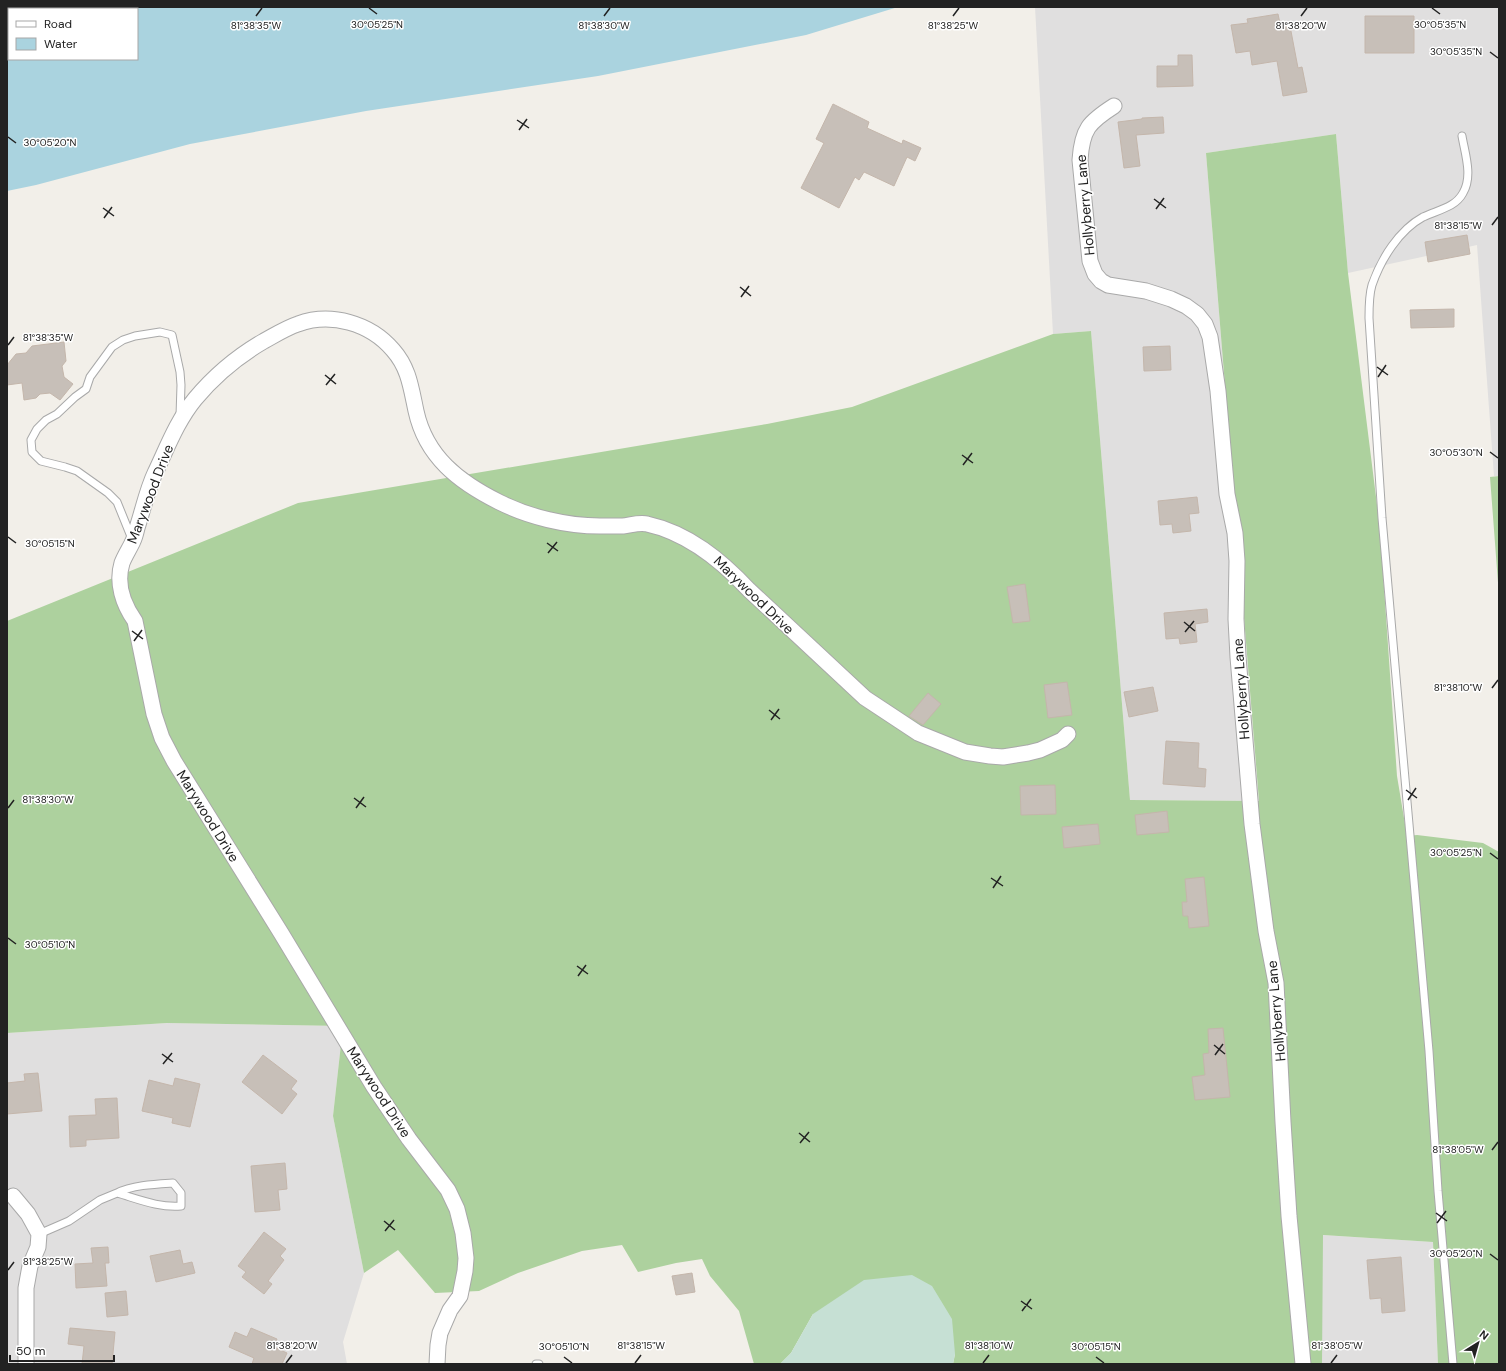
<svg xmlns="http://www.w3.org/2000/svg" width="1506" height="1371" viewBox="0 0 1506 1371" font-family="'DM Sans',sans-serif">
  <style>
    .residential { fill: #e0dfdf }
    .forest { fill: #add19e }
    .wetland { fill: #c6e0d4 }
    .water { fill: #aad3df; fill-rule: evenodd }
    .building { fill: #c7bfb8; stroke: #c4b6ab }
    .lines { fill: none; stroke-linecap: round; stroke-linejoin: round }
    .service-casing { stroke: #a9a9a9; stroke-width: 9 }
    .minor-casing { stroke: #a9a9a9; stroke-width: 17 }
    .service { stroke: #fff; stroke-width: 7 }
    .minor { stroke: #fff; stroke-width: 15 }
    .ticks { fill: none; stroke: #222; stroke-width: 1.5 }
    .labels { text-anchor: middle; dominant-baseline: central; stroke-width: 3; stroke-linejoin: round; paint-order: stroke }
    .street-label { font-size: 14px; fill: #222; stroke: #fff }
    .ticks-label { font-size: 10px; text-anchor: middle; fill: #222; stroke: #fff; stroke-width: 3; stroke-linejoin: round; paint-order: stroke }
  </style>
  <rect width="100%" height="100%" fill="#f2efe9"/>
  <path class="residential" d="M1035 7H1499V476H1494L1477 245 1348 273 1336 134 1206 153 1259 801 1130 800 1091 331 1053 334Z
    M167 1023 343 1026 333 1116 364 1273 343 1342 347 1364H7V1033Z
    M1322 1235 1433 1242 1438 1364H1322Z"/>
  <path class="forest" d="M1336 134 1348 273 1380 529 1397 776 1407 836 1417 835 1483 843 1499 852V1364H1438L1433 1242 1323 1235 1322 1364H953L955 1354 813 1314 791 1353 780 1364H754L739 1311 710 1276 702 1259 676 1263 638 1272 622 1245 582 1251 518 1273 479 1291 435 1293 398 1250 364 1273 333 1116 343 1026 167 1023 7 1033V621L298 503 767 424 852 407 1053 334 1091 331 1130 800 1259 801 1206 153Z
    M1499 476V596L1490 477Z"/>
  <path class="wetland" d="M912 1275 932 1286 952 1319 955 1354 953 1364H780L791 1353 813 1314 864 1280Z"/>
  <path class="water" d="M7 7H898L806 35 598 76 366 111 190 144 36 185 7 191ZM9 9H137V59H9Z"/>
  <path class="building" d="M1278 14 1281 28 1290 26 1298 68 1302 67 1307 92 1283 96 1277 61 1252 65 1250 51 1236 53 1231 25 1248 23 1247 19Z
    M1365 16H1414V53H1365Z
    M1178 55H1192L1193 86 1157 87V66H1178Z
    M833 104 869 122 867 128 902 144 903 140 921 148 915 161 907 157 894 186 864 172 859 180 855 177 839 208 801 188 824 143 816 139Z
    M1163 117 1164 133 1136 135 1140 166 1124 168 1118 122 1142 119V118Z
    M1467 235 1470 254 1428 262 1425 242Z
    M1454 309V327L1411 328 1410 310Z
    M64 342 66 361 62 366 64 377 73 384 60 400 50 393 40 394 36 398 24 400 22 383 7 385V365L16 354 26 353 32 346Z
    M1170 346 1171 370 1144 371 1143 347Z
    M1197 497 1199 513 1189 514 1191 531 1173 533 1172 524 1160 525 1158 501Z
    M1025 584 1030 621 1013 623 1007 587Z
    M1207 609 1208 622 1195 624 1197 642 1180 644 1179 638 1166 639 1164 613Z
    M1067 682 1072 715 1048 718 1044 685Z
    M1153 687 1158 711 1129 717 1124 692Z
    M928 693 941 704 923 725 909 716Z
    M1166 741 1199 743 1198 768 1206 769 1205 787 1163 784Z
    M1055 785 1056 814 1021 815 1020 786Z
    M1167 811 1169 832 1137 835 1135 815Z
    M1098 824 1100 844 1064 848 1062 827Z
    M1204 877 1209 926 1189 928 1188 916H1183L1182 902H1187L1185 879Z
    M1223 1028 1230 1097 1195 1100 1192 1077 1205 1075 1203 1054 1209 1053 1208 1029Z
    M263 1055 297 1081 291 1089 297 1094 282 1114 242 1082Z
    M38 1073 42 1111 7 1114V1083L25 1081 24 1074Z
    M175 1078 200 1084 190 1127 172 1123 173 1118 142 1111 149 1080 173 1086Z
    M117 1098 119 1138 86 1140V1146L70 1147 69 1116 96 1115 95 1099Z
    M285 1163 287 1189 278 1190 280 1210 255 1212 251 1166Z
    M264 1232 286 1249 280 1256 284 1260 268 1281 272 1284 264 1294 242 1277 246 1272 238 1266Z
    M108 1247 109 1263H105L107 1286 76 1288 75 1264 93 1263 91 1248Z
    M180 1250 183 1264 192 1262 195 1273 156 1282 150 1256Z
    M1401 1257 1405 1311 1382 1313 1381 1298 1370 1299 1367 1260Z
    M692 1273 695 1292 676 1295 672 1276Z
    M126 1291 128 1315 107 1317 105 1293Z
    M70 1328 115 1332 112 1364H82L84 1346 68 1344Z
    M251 1328 277 1339 274 1347 287 1353 282 1364H252L254 1358 229 1347 235 1332 247 1337Z"/>
  <g class="lines">
    <defs>
      <path id="service" d="M132 539 117 502 108 493 77 471 65 467 41 461 32 452 31 440 37 429 46 420 57 414 75 397 86 389 90 377 112 347 123 340 135 336 160 332 172 335 180 372 181 385 180 416
        M173 1183 181 1193V1206C159 1208 138 1199 117 1193 132 1185 157 1184 173 1183Z
        M39 1234 69 1221 100 1200 117 1193
        M536 1364H539
        M1453 1364 1438 1191 1429 1051 1382 518 1369 318C1369 307 1369 295 1372 285 1381 259 1399 230 1423 217 1437 210 1455 208 1463 193 1473 176 1465 154 1462 136"/>
      <path id="minor" d="M1114 106C1089 122 1082 129 1080 160L1090 261 1095 274 1101 281 1108 285 1146 291 1171 299 1186 306 1197 314 1205 324 1210 337 1218 391 1227 494 1235 533 1237 561 1236 619 1238 657 1252 824 1266 931 1276 983 1283 1122 1289 1216 1303 1364
        M13 1196 28 1214 39 1234 38 1247 30 1266 26 1288V1364
        M437 1364 438 1345 440 1333 450 1310 460 1296 465 1271 466 1258 463 1233 457 1209 448 1190 409 1139 374 1087 281 933 174 761 162 738 154 714 135 621C123 604 116 583 122 563 125 555 130 548 133 541 135 537 136 532 137 528 143 510 147 490 155 473 167 448 177 421 195 399 215 375 238 356 264 341 275 335 286 328 298 324 331 312 370 323 393 350 409 368 411 388 416 411 426 457 459 482 499 502 529 517 566 526 600 526 608 526 616 526 623 526 631 525 640 522 647 524 688 533 721 560 749 590L865 698 918 733 965 752 990 756 1003 757 1028 753 1040 750 1062 740 1068 734"/>
    </defs>
    <use href="#service" class="service-casing"/>
    <use href="#minor" class="minor-casing"/>
    <use href="#service" class="service"/>
    <use href="#minor" class="minor"/>
  </g>
  <path class="ticks" d="M369 8 377 14M1432 8 1440 14M256 16 262 8M604 16 610 8M953 16 959 8M1301 16 1307 8M1490 52 1498 58M517 120 529 128M519 130 527 119M8 137 16 143M1154 199 1166 208M103 208 114 216M1156 209 1164 198M104 218 112 207M1492 225 1498 217M740 287 751 296M741 297 749 286M8 345 14 337M1377 367 1388 375M325 375 336 384M1378 377 1386 365M326 385 335 374M1490 452 1498 458M962 455 973 463M963 465 972 453M8 537 16 543M547 543 558 551M548 553 557 542M1184 622 1195 631M132 631 143 639M1185 632 1194 621M134 641 142 630M1492 688 1498 680M769 710 780 719M771 720 779 709M1406 790 1417 798M354 798 366 807M1408 800 1416 788M8 808 14 800M356 808 364 797M1490 853 1498 859M991 878 1003 886M993 888 1001 876M8 938 16 944M577 966 588 974M578 976 586 965M1214 1045 1225 1054M162 1054 173 1062M1215 1055 1223 1044M163 1064 172 1053M799 1133 810 1142M800 1143 809 1132M1492 1150 1498 1142M1436 1213 1447 1221M384 1221 395 1230M1437 1223 1446 1211M385 1231 394 1220M1490 1254 1498 1260M8 1270 14 1262M1021 1301 1032 1309M1022 1311 1031 1299M564 1357 572 1363M1096 1357 1104 1363M286 1363 292 1355M635 1363 641 1355M983 1363 989 1355M1331 1363 1337 1355"/>
  <g class="labels">
    <g class="street-label">
      <text transform="translate(1085 205) rotate(-95)">Hollyberry Lane</text>
      <text transform="translate(150 494) rotate(-69)">Marywood Drive</text>
      <text transform="translate(754 595) rotate(44)">Marywood Drive</text>
      <text transform="translate(1241 689) rotate(-94)">Hollyberry Lane</text>
      <text transform="translate(208 816) rotate(58)">Marywood Drive</text>
      <text transform="translate(1276 1011) rotate(-95)">Hollyberry Lane</text>
      <text transform="translate(379 1092) rotate(57)">Marywood Drive</text>
    </g>
  </g>
  <g class="ticks-label">
    <text x="1440" y="28">30°05'35"N</text>
    <text x="377" y="28">30°05'25"N</text>
    <text x="256" y="29">81°38'35"W</text>
    <text x="604" y="29">81°38'30"W</text>
    <text x="953" y="29">81°38'25"W</text>
    <text x="1301" y="29">81°38'20"W</text>
    <text x="1456" y="55">30°05'35"N</text>
    <text x="50" y="146">30°05'20"N</text>
    <text x="1458" y="229">81°38'15"W</text>
    <text x="48" y="341">81°38'35"W</text>
    <text x="1456" y="456">30°05'30"N</text>
    <text x="50" y="547">30°05'15"N</text>
    <text x="1458" y="691">81°38'10"W</text>
    <text x="48" y="803">81°38'30"W</text>
    <text x="1456" y="856">30°05'25"N</text>
    <text x="50" y="948">30°05'10"N</text>
    <text x="1458" y="1153">81°38'05"W</text>
    <text x="1456" y="1257">30°05'20"N</text>
    <text x="48" y="1265">81°38'25"W</text>
    <text x="292" y="1349">81°38'20"W</text>
    <text x="641" y="1349">81°38'15"W</text>
    <text x="989" y="1349">81°38'10"W</text>
    <text x="1337" y="1349">81°38'05"W</text>
    <text x="564" y="1350">30°05'10"N</text>
    <text x="1096" y="1350">30°05'15"N</text>
  </g>
  <rect width="1506" height="1371" fill="none" stroke="#222222" stroke-width="16"/>
  <rect x="8" y="8" width="130" height="52" fill="#ffffff" stroke="#a7a7a7"/>
  <rect x="16" y="21" width="20" height="6" fill="#ffffff" stroke="#a7a7a7"/>
  <text x="44" y="28" font-size="12" fill="#222222">Road</text>
  <rect x="16" y="38" width="20" height="12" fill="#aad3df" stroke="#a7a7a7"/>
  <text x="44" y="48" font-size="12" fill="#222222">Water</text>
  <g transform="translate(1478 1343) rotate(37)" stroke="#ffffff" stroke-width="3" paint-order="stroke">
  <path d="M0-3L7 15L0 10L-7 15Z" fill="#222222"/>
  <text y="-6" font-size="11" font-weight="bold" text-anchor="middle" fill="#222222">N</text>
  </g>
  <path d="M10 1355v6h104v-6" fill="none" stroke="#222222" stroke-width="2"/>
  <text x="16" y="1355" font-size="12" fill="#222222" stroke="#ffffff" stroke-width="3" paint-order="stroke">50 m</text>
</svg>
